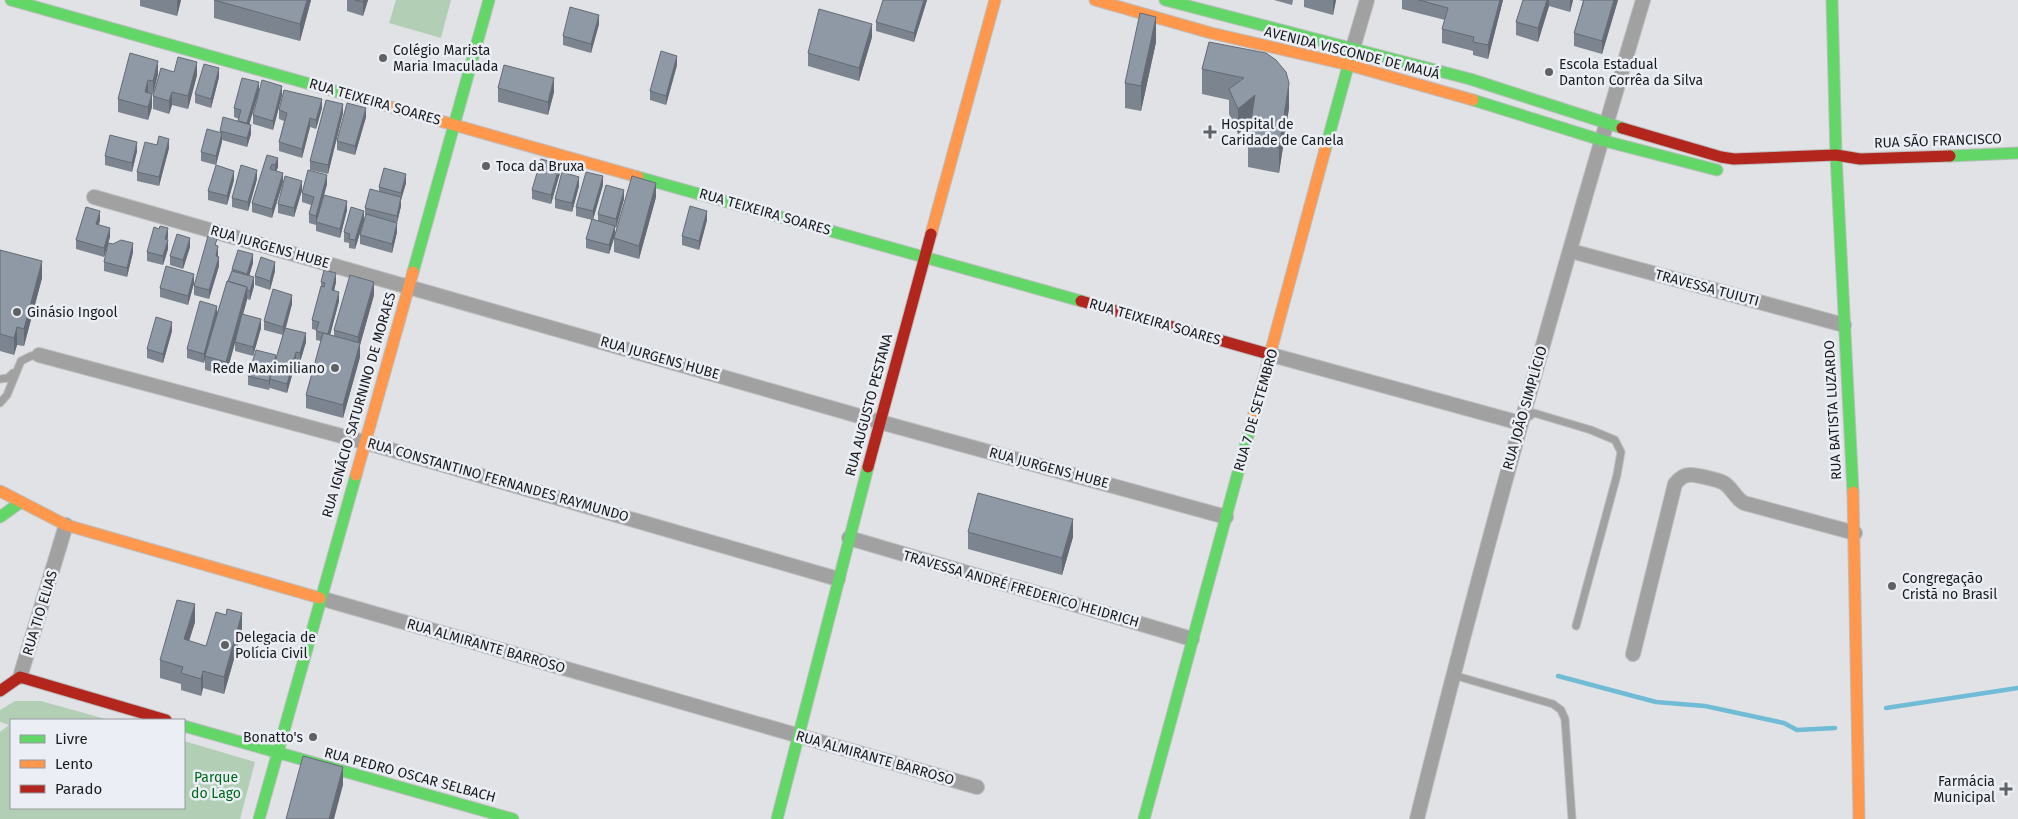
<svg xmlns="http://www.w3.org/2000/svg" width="2018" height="819" viewBox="0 0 2018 819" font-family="'Fira Sans',sans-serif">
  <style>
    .green { fill: #b2cfb6 }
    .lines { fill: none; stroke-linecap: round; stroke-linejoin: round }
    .stream { stroke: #70bbd6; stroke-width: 4.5 }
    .lane-casing { stroke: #bdbec0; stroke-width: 9 }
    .street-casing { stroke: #bdbec0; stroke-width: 16 }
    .fast-casing { stroke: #bdbec0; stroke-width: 13 }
    .slow-casing { stroke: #bdbec0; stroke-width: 13 }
    .jam-casing { stroke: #bdbec0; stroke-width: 13 }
    .lane { stroke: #a1a1a1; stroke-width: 7 }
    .street { stroke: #a1a1a1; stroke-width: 14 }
    .fast { stroke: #63d668; stroke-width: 11 }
    .slow { stroke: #ff974d; stroke-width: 11 }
    .jam { stroke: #b3261e; stroke-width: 11 }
    .wall { fill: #7b848f }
    .shaded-wall { fill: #646b74 }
    .building { fill: #8f99a6; stroke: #646b74 }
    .poi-dot { fill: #5f6163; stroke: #ebeff5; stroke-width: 2 }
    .labels { text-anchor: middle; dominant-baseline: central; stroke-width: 5; stroke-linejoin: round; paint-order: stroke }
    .poi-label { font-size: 14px; fill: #1a1b1d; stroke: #ebeff5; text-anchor: start }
    .street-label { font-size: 14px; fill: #1a1b1d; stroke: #ebeff5 }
    .park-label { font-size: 14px; fill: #00681b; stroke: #ebeff5 }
  </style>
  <rect width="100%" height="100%" fill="#e0e2e5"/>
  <path class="green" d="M396 0H451L441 38 389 23Z
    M15 701H41L109 720H11V808H184V741L255 762 240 819H0V732L9 725 0 722V710Z"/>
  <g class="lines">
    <path class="stream" d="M1558 676 1656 702 1705 706 1784 723 1797 730 1835 728
      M1886 708 2018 688"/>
    <defs>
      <path id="lane" d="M0 379 8 378 13 373
        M0 403 7 395 21 361 31 356 39 355
        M1524 420 1534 413 1591 430 1615 440 1621 452 1617 475 1576 626
        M1453 675 1553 704 1561 710 1565 719 1572 819"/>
      <path id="street" d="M1353 48 1367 0
        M94 197 880 422 1226 517
        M1571 251 1844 325
        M39 355 364 442 838 579
        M1272 355 1520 423
        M849 538 1192 639
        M320 598 977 787
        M1633 654 1675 484C1679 479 1683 475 1689 475 1694 474 1719 480 1724 483 1733 489 1735 498 1744 503L1855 533
        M20 677 66 525
        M1417 819C1485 544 1562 272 1643 0"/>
      <path id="fast" d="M11 0 370 101
        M1165 0 1470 79 1622 128
        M1832 0 1836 155 1853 492
        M1473 100 1601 140 1717 170
        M1325 150 1353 48
        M1950 156 2018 153
        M638 177 1081 301
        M413 272 489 0
        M0 517 21 502
        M184 726 513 819
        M259 819 356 475
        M777 819 868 467
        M1144 819 1252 421"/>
      <path id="slow" d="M1095 0 1211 33 1349 65 1473 100
        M370 101 638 177
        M931 234 995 0
        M1252 421 1325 150
        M356 475 413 272
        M0 491 66 525 320 598
        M1853 492 1859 819"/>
      <path id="jam" d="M1622 128 1721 157 1734 159 1836 155 1860 159 1950 156
        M1081 301 1272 355
        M868 467 931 234
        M0 691 20 677 166 720"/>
    </defs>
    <use href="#lane" class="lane-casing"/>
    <use href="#street" class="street-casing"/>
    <use href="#fast" class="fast-casing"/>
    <use href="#slow" class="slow-casing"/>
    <use href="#jam" class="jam-casing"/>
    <use href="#lane" class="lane"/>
    <use href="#street" class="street"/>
    <use href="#fast" class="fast"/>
    <use href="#slow" class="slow"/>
    <use href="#jam" class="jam"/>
  </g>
  <path class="wall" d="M140 0H181L177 16 140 6Z
    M214 0H311L300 41 214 18Z
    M347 0H368L363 16 347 11Z
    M927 0 914 42 876 31V22Z
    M1274 0H1293L1292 5Z
    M1304 0H1336L1333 15 1304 7Z
    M1402 0H1503L1488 59 1473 55V51L1442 43V29L1445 20 1402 9Z
    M1523 0H1573L1570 12 1549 6 1538 42 1516 35V22Z
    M1579 0H1618L1602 54 1574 46V33L1583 1Z
    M599 24 591 53 563 45V36Z
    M872 37 859 81 808 66V53Z
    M1156 42 1141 111 1125 108V83Z
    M1209 42 1289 108 1279 173 1248 167V141L1251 124 1238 134 1229 114V100L1202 94V69Z
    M677 65 666 105 650 100V91Z
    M174 72 197 75 188 109 172 105 169 114 153 109V96Z
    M158 74 153 94H152V107L148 120 118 112V99Z
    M219 77 211 108 195 103V94Z
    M498 88 554 92 548 115 498 102Z
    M259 91 249 125 251 134 247 147 222 140 216 165 201 161V152L220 133V131L238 122 239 119 234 117V108Z
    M282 95 273 130 253 124V115Z
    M322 108 316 129 310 127 302 158 279 151V142L284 121 279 119V110Z
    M343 113 328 174 310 170V161Z
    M366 117 355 155 337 150V141Z
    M169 148 159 186 137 181V172Z
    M137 151 132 172 105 165V156Z
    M267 155 278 167 276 171 283 182 272 218 252 212V203Z
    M560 173 551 204 532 199V190Z
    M257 179 248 211 232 207V198Z
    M234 180 227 205 208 200V191Z
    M406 183 401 200V206L397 223V232L392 253 360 244V235L365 217V208L379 191V187Z
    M327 184 319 212 347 210 340 238 316 231V222V225L309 223V214L311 205 302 202V193Z
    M603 185 593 219 598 221V214L624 199 616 228 615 227V235L609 254 586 248V239L592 220 576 216V207Z
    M579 186 572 212 555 208V199Z
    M302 190 294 217 278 213V204Z
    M656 197 639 259 614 252V238Z
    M100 220 99 225 110 237 104 257 76 249V240Z
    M364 220 355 249 349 248V243L344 242V232Z
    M707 220 699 250 682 245V236Z
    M168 237 167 240 168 249 163 265 147 261V252Z
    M113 244 133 252 127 277 104 271V262Z
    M217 246 219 266 209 299 194 295V286Z
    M190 247 183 269 170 265V256Z
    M0 250 42 278 24 346 17 345 14 355 0 351Z
    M253 263 249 276 254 286 250 300 247 299 243 314 261 328 253 356 235 351V343L226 375 205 370V358L204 363 187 358V349L217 313 232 269Z
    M275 271 270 290 255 285V276Z
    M321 282H336L334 291 339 301 330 335 334 336V330L374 295 360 345V357L343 418 306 408V395L321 341 316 340V330L312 329V320L321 287Z
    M194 283 188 305 160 297V288Z
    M292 304 286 328 306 342 300 362 296 361 287 393 270 388V384L269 390 248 385V376L276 360 283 335 264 330V321Z
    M172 331 163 363 147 358V349Z
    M968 532 1073 537 1062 575 968 549Z
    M195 622 189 641 206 646 242 631 224 694 203 688 201 696 181 690V684L160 678V660Z"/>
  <path class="shaded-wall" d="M177 0H181L177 16Z
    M307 0H311L300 41V24Z
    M364 0H368L363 16V2Z
    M924 0H927L914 42V33Z
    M1333 0H1336L1333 15Z
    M1500 0H1503L1488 59V45Z
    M1547 0H1549V6L1538 42V28Z
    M1570 0H1573L1570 12Z
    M1614 0H1618L1602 54V41Z
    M599 15V24L591 53V44Z
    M1156 17V42L1141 111V86Z
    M872 24V37L859 81V68Z
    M677 56V65L666 105V96Z
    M158 61V74L153 94V81Z
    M197 62V75L188 109V96Z
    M219 68V77L211 108V99Z
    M554 78V92L548 115V102Z
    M148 80V93L145 92Z
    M259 82V91L247 132V123Z
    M1289 83V108L1279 173V148Z
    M282 86V95L273 130V121Z
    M172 92V105L169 114V101Z
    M152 94V107L148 120V107Z
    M1255 95V120L1238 134V109Z
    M322 99V108L316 129V120Z
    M343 104V113L328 174V165Z
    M366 108V117L355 155V146Z
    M310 118V127L302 158V149Z
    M251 125V134L247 147V138Z
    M222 133V142L216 165V156Z
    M169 139V148L159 186V177Z
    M137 142V151L132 172V163Z
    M278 158V167L275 174V165Z
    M560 164V173L551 204V195Z
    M257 170V179L248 211V202Z
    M234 171V180L227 205V196Z
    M283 173V182L272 218V209Z
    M406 174V183L401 200V206L397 223V232L392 253V244L397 225V216L401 200V193Z
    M327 175V184L316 225V216Z
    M603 176V185L593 220V211Z
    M579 177V186L572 212V203Z
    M302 181V190L294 217V208Z
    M656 183V197L639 259V246Z
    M624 190V199L616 228V219Z
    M347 201V210L340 238V229Z
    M100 211V220L96 233V224Z
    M364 211V220L355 249V240Z
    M707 211V220L699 250V241Z
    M615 226V235L609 254V245Z
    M110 228V237L104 257V248Z
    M168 228V237L165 248V239Z
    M190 238V247L183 269V260Z
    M168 240V249L163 265V256Z
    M133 243V252L127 277V268Z
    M218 246V255L216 265V256Z
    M253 254V263L247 283V274Z
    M219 257V266L209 299V290Z
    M42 261V278L24 346V329Z
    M275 262V271L270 290V281Z
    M336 273V282L332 299V290Z
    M194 274V283L188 305V296Z
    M254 277V286L250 300V291Z
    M374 282V295L360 345V357L343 418V405L358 348V337Z
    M247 287V300L226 375V362Z
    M339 292V301L328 343V334Z
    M292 295V304L283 336V327Z
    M217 306V315L204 363V354Z
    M261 319V328L253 356V347Z
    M172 322V331L163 363V354Z
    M17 327V345L14 355V338Z
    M306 333V342L300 362V353Z
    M296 352V361L287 393V384Z
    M276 355V364L270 379V384L269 390V381Z
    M1073 519V537L1062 575V558Z
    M195 604V622L184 657V639Z
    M242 613V631L224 694V677Z
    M203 671V688L201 696V679Z
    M343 767V785L334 819H329Z"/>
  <path class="building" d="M214 0H307L300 24Z
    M355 0H364L363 2Z
    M883 0H924L914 33 876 22Z
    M1419 0H1500L1488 45 1473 42 1474 37 1442 29 1448 8Z
    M1523 0H1547L1538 28 1516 22Z
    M1584 0H1614L1602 41 1574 33Z
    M570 7 599 15 591 44 563 36Z
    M819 9 872 24 859 68 808 53Z
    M1140 13 1156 17 1141 86 1125 83Z
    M1209 42 1266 53 1276 60 1286 72 1289 83 1279 148 1248 141 1255 95 1238 109 1229 89 1244 78 1202 69Z
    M661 51 677 56 666 96 650 91Z
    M130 53 158 61 153 81 148 80 145 92 152 94 148 107 118 99Z
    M178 57 197 62 188 96 172 92 169 101 153 96 161 68 174 72Z
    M204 64 219 68 211 99 195 94Z
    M504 65 554 78 548 102 498 88Z
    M242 78 259 82 247 123 238 121 241 110 234 108Z
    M262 80 282 86 273 121 253 115Z
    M284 90 322 99 316 120 310 118 302 149 279 142 287 113 279 110Z
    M326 100 343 104 328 165 310 161Z
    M347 103 366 108 355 146 337 141Z
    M223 117 251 125 247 138 220 131Z
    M207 129 222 133 216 156 201 152Z
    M110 135 137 142 132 163 105 156Z
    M159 136 169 139 159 177 137 172 145 142 157 145Z
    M267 155 278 158 275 165 272 164 270 169 283 173 272 209 252 203Z
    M541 159 560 164 551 195 532 190Z
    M216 165 234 171 227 196 208 191Z
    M241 165 257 170 248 202 232 198Z
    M384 168 406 174 401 193 379 187Z
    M308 170 327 175 316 216 309 214 314 197 302 193Z
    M562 172 579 177 572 203 555 199Z
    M586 172 603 176 593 211 576 207Z
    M285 176 302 181 294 208 278 204Z
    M632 176 656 183 639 246 614 238Z
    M606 185 624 190 616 219 598 214Z
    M370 189 401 197 397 216 365 208Z
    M324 195 347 201 340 229 316 222Z
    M690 206 707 211 699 241 682 236Z
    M86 207 100 211 96 224 110 228 104 248 76 240Z
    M351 207 364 211 355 240 349 239 350 234 344 232Z
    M366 214 397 223 392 244 360 235Z
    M592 219 615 226 609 245 586 239Z
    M160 226 168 228 165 239 168 240 163 256 147 252 154 227 159 229Z
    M177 234 190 238 183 260 170 256Z
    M208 236 217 239 215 245 218 246 216 256 219 257 209 290 194 286Z
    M121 240 133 243 127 268 104 262 108 243 113 244Z
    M0 250 42 261 24 329 17 327 14 338 0 334Z
    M238 250 253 254 247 274 232 269Z
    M261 257 275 262 270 281 255 276Z
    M166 266 194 274 188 296 160 288Z
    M324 270 336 273 332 290 339 292 328 334 316 331 319 322 312 320 321 286 324 287 325 283 321 282Z
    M232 271 254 277 250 291 247 290V287L228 281Z
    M350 275 374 282 358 337 334 330Z
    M227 281 247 287 226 362 205 356Z
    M273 289 292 295 283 327 264 321Z
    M200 301 217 306 204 354 187 349Z
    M242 314 261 319 253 347 235 342Z
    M156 317 172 322 163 354 147 349Z
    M285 328 306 333 300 353 296 352 287 384 270 379Z
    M323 333 360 343 343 405 306 395Z
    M256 350 276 355 269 381 248 376Z
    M978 493 1073 519 1062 558 968 532Z
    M177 600 195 604 184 639 206 646 216 612 226 615 227 609 242 613 224 677 203 671 201 679 181 673 183 667 160 660Z
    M303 756 343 767 329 819H286Z"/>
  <g class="poi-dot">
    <circle cx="383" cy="58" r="5"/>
    <circle cx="1549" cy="72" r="5"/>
    <path d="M1207.5 124.5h5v5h5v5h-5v5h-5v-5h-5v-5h5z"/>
    <circle cx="486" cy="166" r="5"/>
    <circle cx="17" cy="312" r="5"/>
    <circle cx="335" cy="368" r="5"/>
    <circle cx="1892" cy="586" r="5"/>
    <circle cx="225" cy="645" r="5"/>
    <circle cx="313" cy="737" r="5"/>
    <path d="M2003.5 781.5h5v5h5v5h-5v5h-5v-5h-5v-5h5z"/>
  </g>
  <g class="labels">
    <g class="poi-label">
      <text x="393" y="50">Colégio Marista<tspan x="393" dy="16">Maria Imaculada</tspan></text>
      <text x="1559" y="64">Escola Estadual<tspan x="1559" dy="16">Danton Corrêa da Silva</tspan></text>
      <text x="1221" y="124">Hospital de<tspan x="1221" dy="16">Caridade de Canela</tspan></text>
      <text x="496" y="166">Toca da Bruxa</text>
      <text x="27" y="312">Ginásio Ingool</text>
      <text x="325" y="368" text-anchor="end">Rede Maximiliano</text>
      <text x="1902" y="578">Congregação<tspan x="1902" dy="16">Cristã no Brasil</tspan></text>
      <text x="235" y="637">Delegacia de<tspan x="235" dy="16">Polícia Civil</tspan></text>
      <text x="303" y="737" text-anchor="end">Bonatto's</text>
      <text x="1995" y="781" text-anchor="end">Farmácia<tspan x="1995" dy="16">Municipal</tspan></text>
    </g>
    <g class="street-label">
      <text transform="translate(1352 53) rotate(14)">AVENIDA VISCONDE DE MAUÁ</text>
      <text transform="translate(375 102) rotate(16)">RUA TEIXEIRA SOARES</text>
      <text transform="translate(1938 141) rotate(-2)">RUA SÃO FRANCISCO</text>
      <text transform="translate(765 212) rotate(16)">RUA TEIXEIRA SOARES</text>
      <text transform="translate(270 247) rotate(16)">RUA JURGENS HUBE</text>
      <text transform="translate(1707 288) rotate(15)">TRAVESSA TUIUTI</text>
      <text transform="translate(1155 322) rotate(16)">RUA TEIXEIRA SOARES</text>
      <text transform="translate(660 358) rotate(16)">RUA JURGENS HUBE</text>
      <text transform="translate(359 405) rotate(-74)">RUA IGNÁCIO SATURNINO DE MORAES</text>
      <text transform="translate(869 405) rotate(-75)">RUA AUGUSTO PESTANA</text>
      <text transform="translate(1525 408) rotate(-74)">RUA JOÃO SIMPLÍCIO</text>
      <text transform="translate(1256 410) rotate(-74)">RUA 7 DE SETEMBRO</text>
      <text transform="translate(1833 410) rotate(-93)">RUA BATISTA LUZARDO</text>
      <text transform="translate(1049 468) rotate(15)">RUA JURGENS HUBE</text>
      <text transform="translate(498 480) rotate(16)">RUA CONSTANTINO FERNANDES RAYMUNDO</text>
      <text transform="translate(1021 589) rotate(16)">TRAVESSA ANDRÉ FREDERICO HEIDRICH</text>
      <text transform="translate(40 613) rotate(-73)">RUA TIO ELIAS</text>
      <text transform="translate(486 646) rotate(16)">RUA ALMIRANTE BARROSO</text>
      <text transform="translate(875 758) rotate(16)">RUA ALMIRANTE BARROSO</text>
      <text transform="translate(410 775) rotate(15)">RUA PEDRO OSCAR SELBACH</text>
    </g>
    <g class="park-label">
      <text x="216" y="777">Parque<tspan x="216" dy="16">do Lago</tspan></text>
    </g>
  </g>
  <rect x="10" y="719" width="175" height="90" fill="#ebeff5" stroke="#979a9f"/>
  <rect x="20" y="735" width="25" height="8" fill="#63d668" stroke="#979a9f"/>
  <text x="55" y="744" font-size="15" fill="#1a1b1d">Livre</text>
  <rect x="20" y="760" width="25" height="8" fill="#ff974d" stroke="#979a9f"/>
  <text x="55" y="769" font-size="15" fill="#1a1b1d">Lento</text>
  <rect x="20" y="785" width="25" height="8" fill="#b3261e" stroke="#979a9f"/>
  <text x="55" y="794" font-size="15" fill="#1a1b1d">Parado</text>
</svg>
